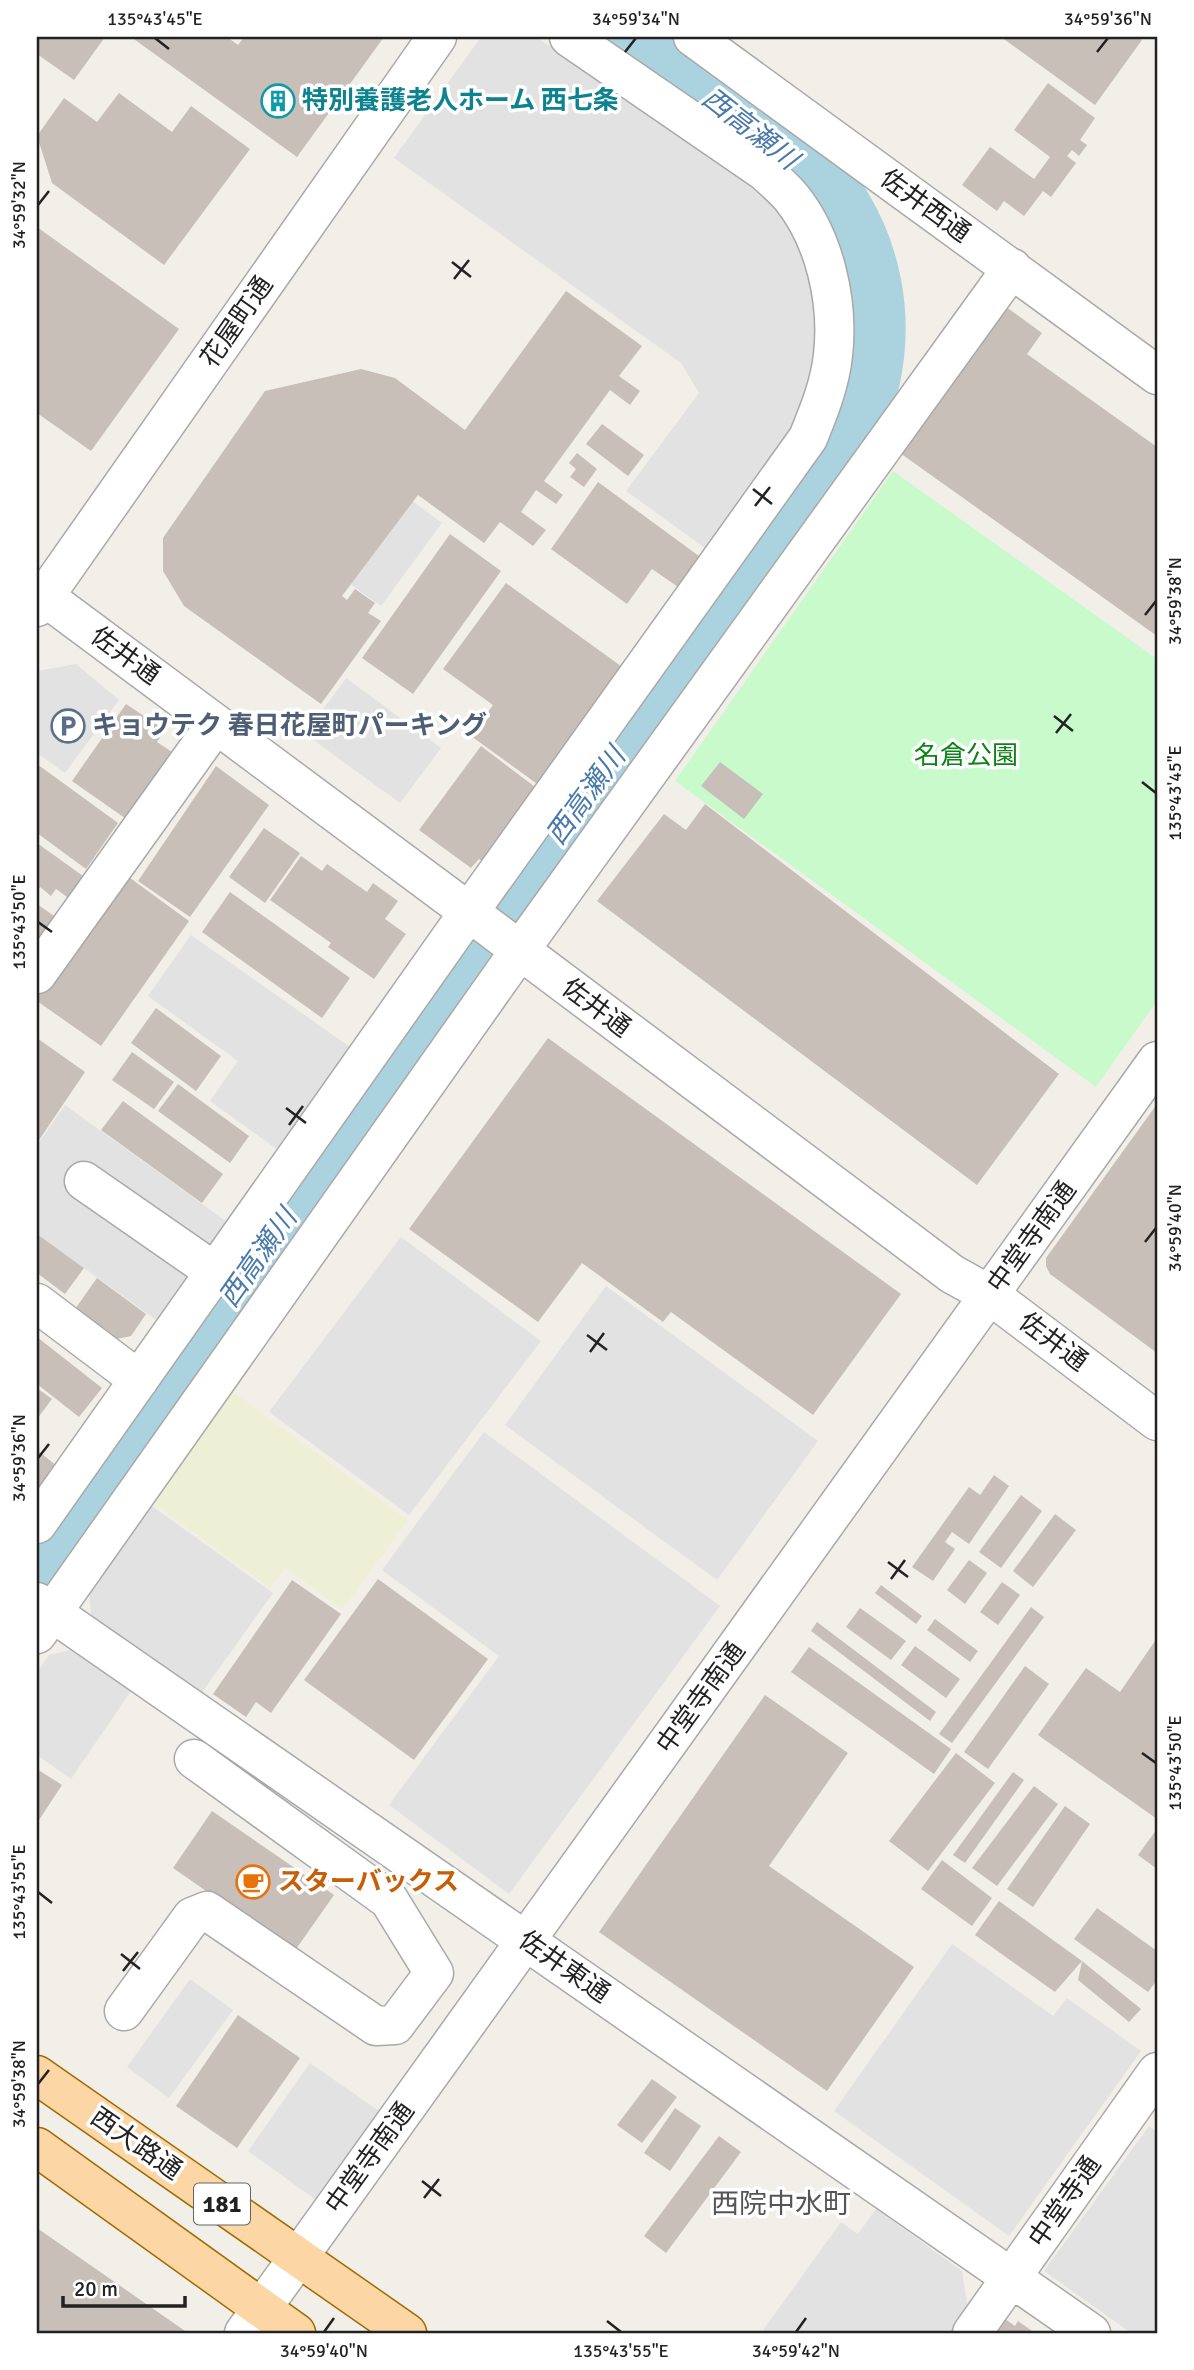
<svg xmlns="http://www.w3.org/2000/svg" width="1194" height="2370" viewBox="0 0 1194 2370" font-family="Signika,'Noto Sans JP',sans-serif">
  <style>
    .farmland { fill: #eef0d5 }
    .park { fill: #c8facc }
    .parking { fill: #e2e2e2 }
    .pier { fill: #fff }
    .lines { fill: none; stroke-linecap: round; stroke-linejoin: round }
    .stream { stroke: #aad3df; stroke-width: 12 }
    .river { stroke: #aad3df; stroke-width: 74 }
    .building { fill: #c7bfb8 }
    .minor-casing { stroke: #a9a9a9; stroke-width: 41 }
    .major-casing { stroke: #a06b00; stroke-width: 41 }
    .minor { stroke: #fff; stroke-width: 38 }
    .major { stroke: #fcd6a4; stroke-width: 38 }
    .ticks { fill: none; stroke: #222; stroke-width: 2.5 }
    .labels { text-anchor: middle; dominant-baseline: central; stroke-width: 7; stroke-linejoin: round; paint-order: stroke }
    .shield { fill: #fff; stroke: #646464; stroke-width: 2 }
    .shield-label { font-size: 24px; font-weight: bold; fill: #222 }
    .culture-label { font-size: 26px; font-weight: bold; fill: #0d838f; stroke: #fff; text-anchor: start }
    .street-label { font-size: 26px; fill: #222; stroke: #fff }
    .service-label { font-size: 26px; font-weight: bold; fill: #4e5e75; stroke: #fff; text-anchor: start }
    .park-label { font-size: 26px; fill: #0c8416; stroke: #fff }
    .food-label { font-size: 26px; font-weight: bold; fill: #c56008; stroke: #fff; text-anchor: start }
    .water-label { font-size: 28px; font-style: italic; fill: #4a7aab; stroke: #fff }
    .neighbourhood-label { font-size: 28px; fill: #555; stroke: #fff }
    .neatline { fill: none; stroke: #222; stroke-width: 2.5 }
    .ticks-label { font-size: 18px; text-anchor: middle; fill: #222 }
  </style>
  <rect width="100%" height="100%" fill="#f2efe9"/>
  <path class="farmland" d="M233 1392 408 1520 342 1610 286 1568 270 1588 153 1503Z"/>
  <path class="park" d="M893 471 1157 659V1001L1096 1087 675 781Z"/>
  <path class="parking" d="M481 37H536L743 174 779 203 798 234 823 314 801 427 709 551 626 491 699 393 681 363 394 158Z
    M411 500 442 523 381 606 350 584Z
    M76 664 119 700 65 773 37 753V671Z
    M346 678 441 748 400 803 305 734Z
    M191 935 350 1047 278 1150 210 1101 238 1061 148 996Z
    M65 1105 230 1224 159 1322 37 1234V1145Z
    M401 1237 541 1341 409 1515 269 1412Z
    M606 1286 818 1441 717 1580 505 1425Z
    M484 1432 720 1606 509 1894 389 1805 499 1656 382 1570Z
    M152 1506 273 1593 198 1698 92 1622 89 1593Z
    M70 1650 131 1691 71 1779 37 1755V1673L49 1655Z
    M952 1944 1053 2016 1067 1998 1141 2051 1009 2236 834 2111Z
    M190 1979 233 2010 169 2098 127 2067Z
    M310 2063 379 2111 316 2200 248 2151Z
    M1149 2126 1157 2132V2333H1131L1044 2271Z
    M876 2209 962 2271 968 2309 950 2333H761L841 2222 858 2234Z"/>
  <path class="pier" d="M496 882 537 912 495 970 454 940Z"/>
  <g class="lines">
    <path class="stream" d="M750 607 751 567
      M432 1048 433 1007"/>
    <path class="river" d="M37 1575 139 1431 451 981 803 494C820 474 837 453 847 428 888 333 870 236 798 163 780 144 756 129 734 114 698 88 662 63 626 37"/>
  </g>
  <path class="building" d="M37 37H105L74 80 37 54Z
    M131 37H227L238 45 244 37H384L297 157Z
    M1001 37H1138L1142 40 1095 105Z
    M1048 83 1095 118 1080 140 1087 145 1079 156 1072 150 1067 156 1076 163 1051 197 1043 191 1024 216 1004 201 997 211 962 185 990 147 1034 179 1050 157 1014 130Z
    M119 93 172 132 191 106 250 149 164 265 52 183 37 136 64 98 97 122Z
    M37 227 179 329 91 451 37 413Z
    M566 291 642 346 619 376 640 391 630 405 610 390 544 481 563 495 556 504 536 490 521 512 546 530 533 546 500 522 484 543 418 495 342 596 347 600 355 589 375 603 368 613 381 621 321 704 184 606 163 571V538L265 391 361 369 395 378 465 430Z
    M1005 306 1042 333 1027 354 1157 447V636L900 453Z
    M602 424 644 455 628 476 586 444Z
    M577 453 597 469 584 487 570 477 576 469 569 463Z
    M598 482 703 559 681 589 652 569 627 604 551 549Z
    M450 534 501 571 413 694 362 658Z
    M506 583 625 669 540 786 471 736 493 705 443 669Z
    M126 704 165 730 157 742 178 756 132 823 72 781Z
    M481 746 535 787 488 866 479 859 471 868 419 830Z
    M720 762 763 794 744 819 701 786Z
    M37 764 118 823 86 869 37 833Z
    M216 766 269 805 190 917 138 881Z
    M705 804 1059 1074 977 1185 597 901 664 814 686 830Z
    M264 828 300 853 265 903 229 877Z
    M37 843 90 881 74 902 56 889 51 896 40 887 37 892Z
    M301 856 322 871 327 864 367 892 373 883 398 901 385 919 406 934 374 979 328 947 331 943 270 900Z
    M126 875 189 921 101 1046 37 1001V993Z
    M230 892 350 978 322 1018 202 932Z
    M37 904 57 918 37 946Z
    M156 1008 221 1056 196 1091 131 1043Z
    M37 1038 85 1072 37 1143Z
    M548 1038 901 1294 813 1415 671 1312 663 1322 582 1263 538 1322 409 1229Z
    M132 1052 174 1082 154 1109 112 1080Z
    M178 1084 249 1136 230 1163 158 1111Z
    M123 1101 223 1174 202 1203 101 1130Z
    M1157 1104V1353L1050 1274 1046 1266V1258Z
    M37 1234 84 1268 65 1294 37 1273Z
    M97 1278 146 1314 131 1336 112 1340 73 1312Z
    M37 1337 102 1388 79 1417 37 1384Z
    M37 1388 52 1399 37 1419Z
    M37 1450 57 1466 37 1506Z
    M994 1475 1009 1486 969 1544 952 1532 945 1542 955 1549 933 1581 912 1567 969 1487 980 1495Z
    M1021 1495 1042 1511 1001 1568 979 1552Z
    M1055 1514 1076 1530 1033 1587 1013 1571Z
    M969 1560 987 1573 965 1604 947 1590Z
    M378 1579 488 1659 414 1760 304 1680Z
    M292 1580 341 1614 271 1713 256 1702 246 1717 213 1694Z
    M1002 1582 1020 1595 998 1625 980 1612Z
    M881 1585 922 1616 916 1624 875 1593Z
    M1031 1607 1044 1617 952 1743 939 1734Z
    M860 1608 906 1641 891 1660 846 1627Z
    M935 1619 978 1651 970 1662 927 1630Z
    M817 1622 936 1712 930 1721 811 1631Z
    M1157 1638V1819L1038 1735 1086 1668 1120 1692Z
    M915 1646 960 1679 946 1698 901 1665Z
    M809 1647 951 1749 934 1774 791 1672Z
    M1025 1666 1049 1684 988 1769 964 1752Z
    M765 1695 848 1753 769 1866 914 1967 827 2091 599 1932Z
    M956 1753 995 1783 928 1871 889 1841Z
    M37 1769 62 1785 37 1823Z
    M1013 1772 1024 1780 965 1863 953 1855Z
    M1034 1786 1058 1804 997 1886 972 1868Z
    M1065 1806 1090 1824 1033 1907 1007 1889Z
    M212 1811 334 1895 294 1952 173 1868Z
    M1157 1829V1869L1138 1855Z
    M942 1860 992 1898 972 1926 921 1889Z
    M999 1901 1082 1961 1055 1992 975 1935Z
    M1097 1908 1157 1951V1980L1148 1992 1074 1939Z
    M1082 1961 1141 2009 1129 2022 1078 1980Z
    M238 2015 300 2058 237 2148 176 2106Z
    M652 2079 677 2097 642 2143 617 2125Z
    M675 2108 701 2126 670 2171 644 2153Z
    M719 2136 741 2152 666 2253 644 2236Z
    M37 2228 188 2333H37Z
    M1005 2319 1015 2326 1018 2321 1035 2333H996Z"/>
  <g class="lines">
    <defs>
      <path id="minor" d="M693 37 1157 375
        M37 591 469 912 952 1274 990 1295 1157 1421
        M37 607 437 37
        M37 974 216 724
        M84 1181 215 1272
        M37 1303 139 1380
        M37 1524 454 933 808 438C819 411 830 384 833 355 839 302 825 239 791 197 783 188 773 179 764 171L569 37
        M37 1602 1091 2333
        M37 1634 520 950 1012 268
        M124 2011 192 1917 207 1911 376 2026 395 2025 434 1973 389 1900 194 1759
        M244 2333 1157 1061
        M972 2333 1157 2072"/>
      <path id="major" d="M37 2075 407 2333
        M37 2147 296 2333"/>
    </defs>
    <use href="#minor" class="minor-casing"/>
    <use href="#major" class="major-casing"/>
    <use href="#minor" class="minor"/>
    <use href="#major" class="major"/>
  </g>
  <path class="ticks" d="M155 38 169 49M625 52 636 38M1097 52 1108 38M38 205 49 191M452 262 471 277M454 279 469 260M753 489 772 504M755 506 770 487M1145 615 1156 601M1054 716 1073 731M1056 733 1071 714M1142 782 1156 793M38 922 52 932M286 1108 306 1123M289 1125 303 1106M1145 1242 1156 1228M587 1335 607 1350M590 1352 604 1333M38 1458 49 1444M888 1562 908 1577M891 1579 905 1560M1142 1753 1156 1763M38 1892 52 1903M121 1954 140 1969M123 1971 138 1952M38 2084 49 2070M422 2181 441 2196M424 2198 439 2179M607 2321 621 2332M324 2332 334 2318M796 2332 806 2318"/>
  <defs>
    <symbol id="building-ring" viewBox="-11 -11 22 22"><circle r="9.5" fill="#fff" stroke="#0f9aa8" stroke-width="1.5"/><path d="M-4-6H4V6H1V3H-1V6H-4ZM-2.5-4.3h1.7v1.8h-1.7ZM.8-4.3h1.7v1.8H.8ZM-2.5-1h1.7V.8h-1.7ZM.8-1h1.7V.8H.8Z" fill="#0f9aa8"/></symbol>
    <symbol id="parking-ring" viewBox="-11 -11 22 22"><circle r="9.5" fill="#fff" stroke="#5c6f8a" stroke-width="1.5"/><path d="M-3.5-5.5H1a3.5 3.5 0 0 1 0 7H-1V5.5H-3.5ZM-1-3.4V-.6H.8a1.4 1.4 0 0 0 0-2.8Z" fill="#5c6f8a"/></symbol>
    <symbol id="cafe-ring" viewBox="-11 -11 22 22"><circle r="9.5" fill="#fff" stroke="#e8710a" stroke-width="1.5"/><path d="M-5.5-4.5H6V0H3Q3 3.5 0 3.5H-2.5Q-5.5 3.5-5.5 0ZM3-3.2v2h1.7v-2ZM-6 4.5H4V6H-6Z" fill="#e8710a"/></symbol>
  </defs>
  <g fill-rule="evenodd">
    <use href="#building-ring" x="259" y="82" width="38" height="38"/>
    <use href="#parking-ring" x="49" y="707" width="38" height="38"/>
    <use href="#cafe-ring" x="234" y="1863" width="38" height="38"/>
  </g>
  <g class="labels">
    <rect class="shield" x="194" y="2183.5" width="56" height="41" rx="5"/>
    <g class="shield-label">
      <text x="222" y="2204">181</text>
    </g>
    <g class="culture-label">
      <text x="302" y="101">特別養護老人ホーム 西七条</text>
    </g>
    <g class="street-label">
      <text transform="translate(925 206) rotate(36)">佐井西通</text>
      <text transform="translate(237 322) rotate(-55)">花屋町通</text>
      <text transform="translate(125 656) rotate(36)">佐井通</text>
      <text transform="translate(596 1008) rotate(37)">佐井通</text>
      <text transform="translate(1032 1237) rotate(-54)">中堂寺南通</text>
      <text transform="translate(1053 1342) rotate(37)">佐井通</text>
      <text transform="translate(701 1698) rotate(-54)">中堂寺南通</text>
      <text transform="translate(564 1967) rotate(35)">佐井東通</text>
      <text transform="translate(136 2144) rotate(35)">西大路通</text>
      <text transform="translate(370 2158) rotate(-54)">中堂寺南通</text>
      <text transform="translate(1065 2202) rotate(-55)">中堂寺通</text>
    </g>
    <g class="service-label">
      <text x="92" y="726">キョウテク 春日花屋町パーキング</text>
    </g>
    <g class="park-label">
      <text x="966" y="756">名倉公園</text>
    </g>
    <g class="food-label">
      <text x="278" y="1882">スターバックス</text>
    </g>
    <g class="water-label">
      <text transform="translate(750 129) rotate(38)">西高瀬川</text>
      <text transform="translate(586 796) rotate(-54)">西高瀬川</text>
      <text transform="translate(258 1258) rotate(-55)">西高瀬川</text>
    </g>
    <g class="neighbourhood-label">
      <text x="781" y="2204">西院中水町</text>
    </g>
  </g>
  <rect width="1194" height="2370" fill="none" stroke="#ffffff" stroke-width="77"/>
  <path d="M63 2296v10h122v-10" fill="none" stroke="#222222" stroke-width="3.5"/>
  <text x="74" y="2296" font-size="21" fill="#222222" stroke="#ffffff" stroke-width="5" paint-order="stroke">20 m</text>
  <rect x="38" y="38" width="1118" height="2294" class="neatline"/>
  <g class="ticks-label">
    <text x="155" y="25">135°43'45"E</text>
    <text x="636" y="25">34°59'34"N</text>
    <text x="1108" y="25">34°59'36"N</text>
    <text transform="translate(19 205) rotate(-90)" y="6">34°59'32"N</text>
    <text transform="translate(1175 601) rotate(-90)" y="6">34°59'38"N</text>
    <text transform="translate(1175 793) rotate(-90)" y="6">135°43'45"E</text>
    <text transform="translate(19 922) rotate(-90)" y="6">135°43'50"E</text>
    <text transform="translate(1175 1228) rotate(-90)" y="6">34°59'40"N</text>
    <text transform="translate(19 1458) rotate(-90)" y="6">34°59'36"N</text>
    <text transform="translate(1175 1763) rotate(-90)" y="6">135°43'50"E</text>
    <text transform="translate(19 1892) rotate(-90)" y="6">135°43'55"E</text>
    <text transform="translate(19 2084) rotate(-90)" y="6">34°59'38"N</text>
    <text x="324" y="2357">34°59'40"N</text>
    <text x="621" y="2357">135°43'55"E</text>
    <text x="796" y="2357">34°59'42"N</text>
  </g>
</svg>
